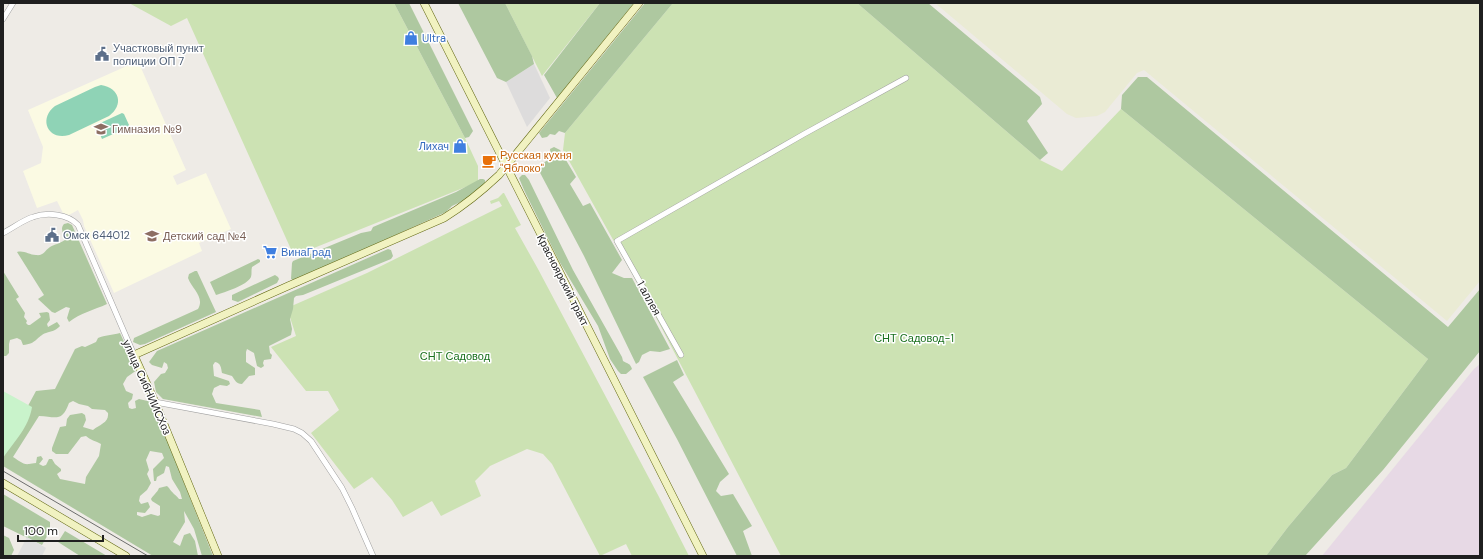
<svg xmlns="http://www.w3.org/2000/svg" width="1483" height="559" viewBox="0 0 1483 559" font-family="'DM Sans',sans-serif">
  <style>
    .residential { fill: #dddcdc }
    .industrial { fill: #e7d9e5 }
    .education { fill: #fbfae3 }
    .farmland { fill: #eaebd4 }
    .grass { fill: #cce2b3 }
    .forest { fill: #aec8a0; fill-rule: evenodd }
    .park { fill: #c9f3cb }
    .pitch { fill: #8fd3b6 }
    .parking { fill: #dfdfdf }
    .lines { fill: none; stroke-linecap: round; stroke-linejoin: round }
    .street-casing { stroke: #a0a0a0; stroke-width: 6 }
    .secondary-casing { stroke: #636913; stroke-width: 8 }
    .street { stroke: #fff; stroke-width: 5 }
    .secondary { stroke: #f1f2c1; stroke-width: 7 }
    .tram { stroke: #6d6d6d; stroke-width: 1 }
    .labels { text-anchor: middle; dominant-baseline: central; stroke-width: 3; stroke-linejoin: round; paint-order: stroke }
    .shop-label { font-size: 11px; fill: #366cbe; stroke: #fff; text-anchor: start }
    .service-label { font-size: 11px; fill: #4e5e75; stroke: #fff; text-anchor: start }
    .education-label { font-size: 11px; fill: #785e54; stroke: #fff; text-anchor: start }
    .food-label { font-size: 11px; fill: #c56008; stroke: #fff; text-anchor: start }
    .street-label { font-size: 11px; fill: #1f1f1f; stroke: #fff }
    .park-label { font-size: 11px; fill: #1a701e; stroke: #fff }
  </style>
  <rect width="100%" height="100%" fill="#eeebe6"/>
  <path class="residential" d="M534 64 550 98 527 127 506 82Z"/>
  <path class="industrial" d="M1480 364V556H1322L1474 369Z"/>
  <path class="education" d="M138 61 186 170 173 176 177 185 206 173 231 229 199 243 202 251 114 293 84 226 83 220 78 210 69 215 63 213 57 201 37 208 23 171 41 163 43 147 28 110Z"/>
  <path class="farmland" d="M935 3H1480V281L1447 321 1144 70 1137 73 1105 112 1097 116 1076 118 1067 114Z"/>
  <path class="grass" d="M129 3H394L465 138 478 166V182L294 256 187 18 171 26Z
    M505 3H600L542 76Z
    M673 3H857L1040 160 1062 171 1121 109 1428 359 1346 468 1332 475 1288 527 1266 556H781L650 306 563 150 565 133Z
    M503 193H504L521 225 515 228 538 269 658 495 689 556H632L626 544 600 556 552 464 543 454 527 449 490 466 475 481 481 496 441 516 432 501 403 517 392 500 372 477 354 489 311 433 339 410 328 391H306L271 347 296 336 287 308 367 273 502 206 499 201 491 204 490 201 498 198Z"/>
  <path class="forest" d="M394 3H409L473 131 469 137 465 138Z
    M458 3H505L532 56 534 64 506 82 497 78Z
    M600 3H634L557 98 544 75Z
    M645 3H673L565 133 559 131 555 135 550 134 547 137 542 138 539 133Z
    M857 3H928L1040 97 1042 104 1027 121 1048 153 1040 160Z
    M1138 77H1147L1448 327 1480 289V351L1383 470 1305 556H1266L1288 527 1332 475 1346 468 1428 359 1121 109 1122 95Z
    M554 147 560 150 576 177 570 184 583 206 590 203 622 260 612 273 624 278H632L670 349 660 352 650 351 642 355 639 362 636 364 584 256 537 167 551 158 550 149Z
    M522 175H525L529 180 573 270 622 357 623 361C628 364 630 363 632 369L626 374H621L618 371 610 359 598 326 559 261 524 190 519 178Z
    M480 179H483L485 180V185L469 198 452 206 446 212 295 281 291 279 292 263 293 261 361 233 371 231 373 227 456 192Z
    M68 223 72 225 107 304C94 310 80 313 69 322L67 318 70 308 66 307 55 313 52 312 38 299 44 295 17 252C24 250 29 255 36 255 44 256 44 251 50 247 55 244 59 244 65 240 65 234 59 230 64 224Z
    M388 249 391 250 393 256 391 259 303 295 296 296 294 298 293 309 290 319 292 329 291 335 269 346 270 353 272 355 271 359 264 360 263 363 264 366 261 368 257 366 254 353 247 349 246 352V362L255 368V375L249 376 242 384C236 384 235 380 232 376L222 373C221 368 221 363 215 362L213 365 214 376 229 381 230 384 227 386 220 385 214 388 212 394 216 403 260 410 262 417 163 399 156 392 154 382 161 374 165 373 168 368 167 364 164 362 162 368 152 365 149 362 157 351Z
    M258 259 260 260V262L252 267C251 270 252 274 251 277 246 286 225 292 216 295L210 282Z
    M3 271 19 297 16 299 25 313 24 317 27 321 26 323 28 325H30L41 317 39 313 47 312 49 313 50 320 47 324 48 327 57 322 60 326C55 331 52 331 46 333 37 336 37 344 23 345L21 340 17 338 10 340 9 344V353L6 356H3Z
    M195 271H197L216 312 145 344 140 345 133 342 134 338 198 309C205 297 192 289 188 278L189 274Z
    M275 275 278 277 279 279 277 283 238 302 232 300V295Z
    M120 333 137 370 127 377 123 384 126 391 133 394 132 399 128 403 129 408 132 409 136 408 135 401 139 399 152 402 213 556H202L194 529 184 511 185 522 173 542 180 546 184 535 190 533 195 541 198 556H153L3 466V452L36 391 55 389 75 349 82 346 85 347 96 342 98 338C105 335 112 335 120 333ZM73 401 79 404 88 406 92 409 105 410 108 413C109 423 100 424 93 430L83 427 86 420 85 415 82 413 70 415 67 419 66 426 60 427 52 448V451L56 454H68L81 437 86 436C90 440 96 441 101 444L99 456 86 477 85 484 60 479 57 474 61 471V469L55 464 52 459H49L46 465 43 466 39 464 43 459 41 456 37 457 36 463C33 463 31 464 29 464 23 465 18 460 13 457L39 416C57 417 62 422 69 403ZM150 451 162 453 164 458 153 469 154 481H156L157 477 164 473 166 466 169 467 172 479 180 492 182 499H179C176 495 172 493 169 488L167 486 159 488C157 493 154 494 151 499L152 501 160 506V515L158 516 151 514 142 517 137 515V512L145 513 150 507 148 502 141 504 139 501 140 496 147 490 151 483 147 474 149 470 146 460Z
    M677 360 684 375 673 382 729 474 720 482 716 491 721 496 733 494 752 526 743 531 752 556H737L677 439 643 377Z
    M3 494 50 522V531L42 545 3 526Z
    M65 531 107 556H80L58 542Z
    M3 535 9 538 14 550 11 556H3Z"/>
  <path class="park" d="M3 391 32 407C29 427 14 442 3 458Z"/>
  <path class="pitch" d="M101 85C120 88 124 105 109 116L69 135C48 141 38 119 55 106L95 87Z
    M122 113 124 114 129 125V127L102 139 96 125Z"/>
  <path class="parking" d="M27 537 46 548 42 556H17Z"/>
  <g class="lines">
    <defs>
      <path id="street" d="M3 19 13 3
        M3 233C13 228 23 220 33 217 47 212 68 214 78 225L134 355
        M681 355 617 241 804 134 906 78
        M155 402 273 424 294 429 302 433 311 441 342 488 352 508 373 556"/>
      <path id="secondary" d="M424 3 703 556
        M3 483 126 556
        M218 556 155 402 134 355 288 286 444 218C465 205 481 192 499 175L639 3"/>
    </defs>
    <use href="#street" class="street-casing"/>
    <use href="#secondary" class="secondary-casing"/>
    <use href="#street" class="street"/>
    <use href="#secondary" class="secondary"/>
    <path class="tram" d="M3 471 148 556"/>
  </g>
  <defs>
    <symbol id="shop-bare" viewBox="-9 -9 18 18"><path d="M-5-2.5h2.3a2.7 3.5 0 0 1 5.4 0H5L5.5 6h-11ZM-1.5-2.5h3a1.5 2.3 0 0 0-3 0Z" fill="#3f7fe0" stroke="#fff" stroke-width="2.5" paint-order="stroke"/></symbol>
    <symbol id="civic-bare" viewBox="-9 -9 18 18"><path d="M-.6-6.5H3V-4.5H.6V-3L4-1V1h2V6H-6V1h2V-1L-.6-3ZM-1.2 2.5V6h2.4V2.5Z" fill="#5c6f8a" stroke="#fff" stroke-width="2.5" paint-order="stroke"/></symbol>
    <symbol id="school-bare" viewBox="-9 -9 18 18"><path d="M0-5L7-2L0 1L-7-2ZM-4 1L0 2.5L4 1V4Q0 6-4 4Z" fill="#8d6e63" stroke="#fff" stroke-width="2.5" paint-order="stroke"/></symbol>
    <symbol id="cafe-bare" viewBox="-9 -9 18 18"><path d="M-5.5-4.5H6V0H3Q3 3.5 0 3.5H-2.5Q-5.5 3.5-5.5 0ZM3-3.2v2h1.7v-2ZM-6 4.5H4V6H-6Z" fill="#e8710a" stroke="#fff" stroke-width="2.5" paint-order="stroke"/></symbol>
    <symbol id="supermarket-bare" viewBox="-9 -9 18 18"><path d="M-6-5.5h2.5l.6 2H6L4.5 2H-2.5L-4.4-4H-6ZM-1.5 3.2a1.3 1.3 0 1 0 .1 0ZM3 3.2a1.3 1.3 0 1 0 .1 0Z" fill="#3f7fe0" stroke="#fff" stroke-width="2.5" paint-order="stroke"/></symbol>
  </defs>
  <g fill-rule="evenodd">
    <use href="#shop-bare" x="401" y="28" width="20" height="20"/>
    <use href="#civic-bare" x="92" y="44" width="20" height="20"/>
    <use href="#school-bare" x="91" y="119" width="20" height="20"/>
    <use href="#shop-bare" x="450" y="136" width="20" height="20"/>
    <use href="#cafe-bare" x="479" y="151" width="20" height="20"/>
    <use href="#civic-bare" x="42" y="225" width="20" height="20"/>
    <use href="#school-bare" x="142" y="226" width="20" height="20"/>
    <use href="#supermarket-bare" x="260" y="242" width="20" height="20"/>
  </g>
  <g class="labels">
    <g class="shop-label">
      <text x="422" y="38">Ultra</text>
      <text x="449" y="146" text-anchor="end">Лихач</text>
      <text x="281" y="252">ВинаГрад</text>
    </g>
    <g class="service-label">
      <text x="113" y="48">Участковый пункт<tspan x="113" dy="13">полиции ОП 7</tspan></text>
      <text x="63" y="235">Омск 644012</text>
    </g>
    <g class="education-label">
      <text x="112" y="129">Гимназия №9</text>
      <text x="163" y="236">Детский сад №4</text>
    </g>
    <g class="food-label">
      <text x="500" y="155">Русская кухня<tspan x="500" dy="13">"Яблоко"</tspan></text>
    </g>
    <g class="street-label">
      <text transform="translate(563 280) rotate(63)">Красноярский тракт</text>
      <text transform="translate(649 298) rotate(61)">1 аллея</text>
      <text transform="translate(147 387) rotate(66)">улица СибНИИСХоз</text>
    </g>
    <g class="park-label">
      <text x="914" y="338">СНТ Садовод-1</text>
      <text x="455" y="356">СНТ Садовод</text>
    </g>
  </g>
  <rect width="1483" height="559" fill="none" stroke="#1f1f1f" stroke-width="8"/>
  <path d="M18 535v6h85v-6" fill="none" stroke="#1f1f1f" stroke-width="2"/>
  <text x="24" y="535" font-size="12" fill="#1f1f1f" stroke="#ffffff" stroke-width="3" paint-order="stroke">100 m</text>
</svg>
